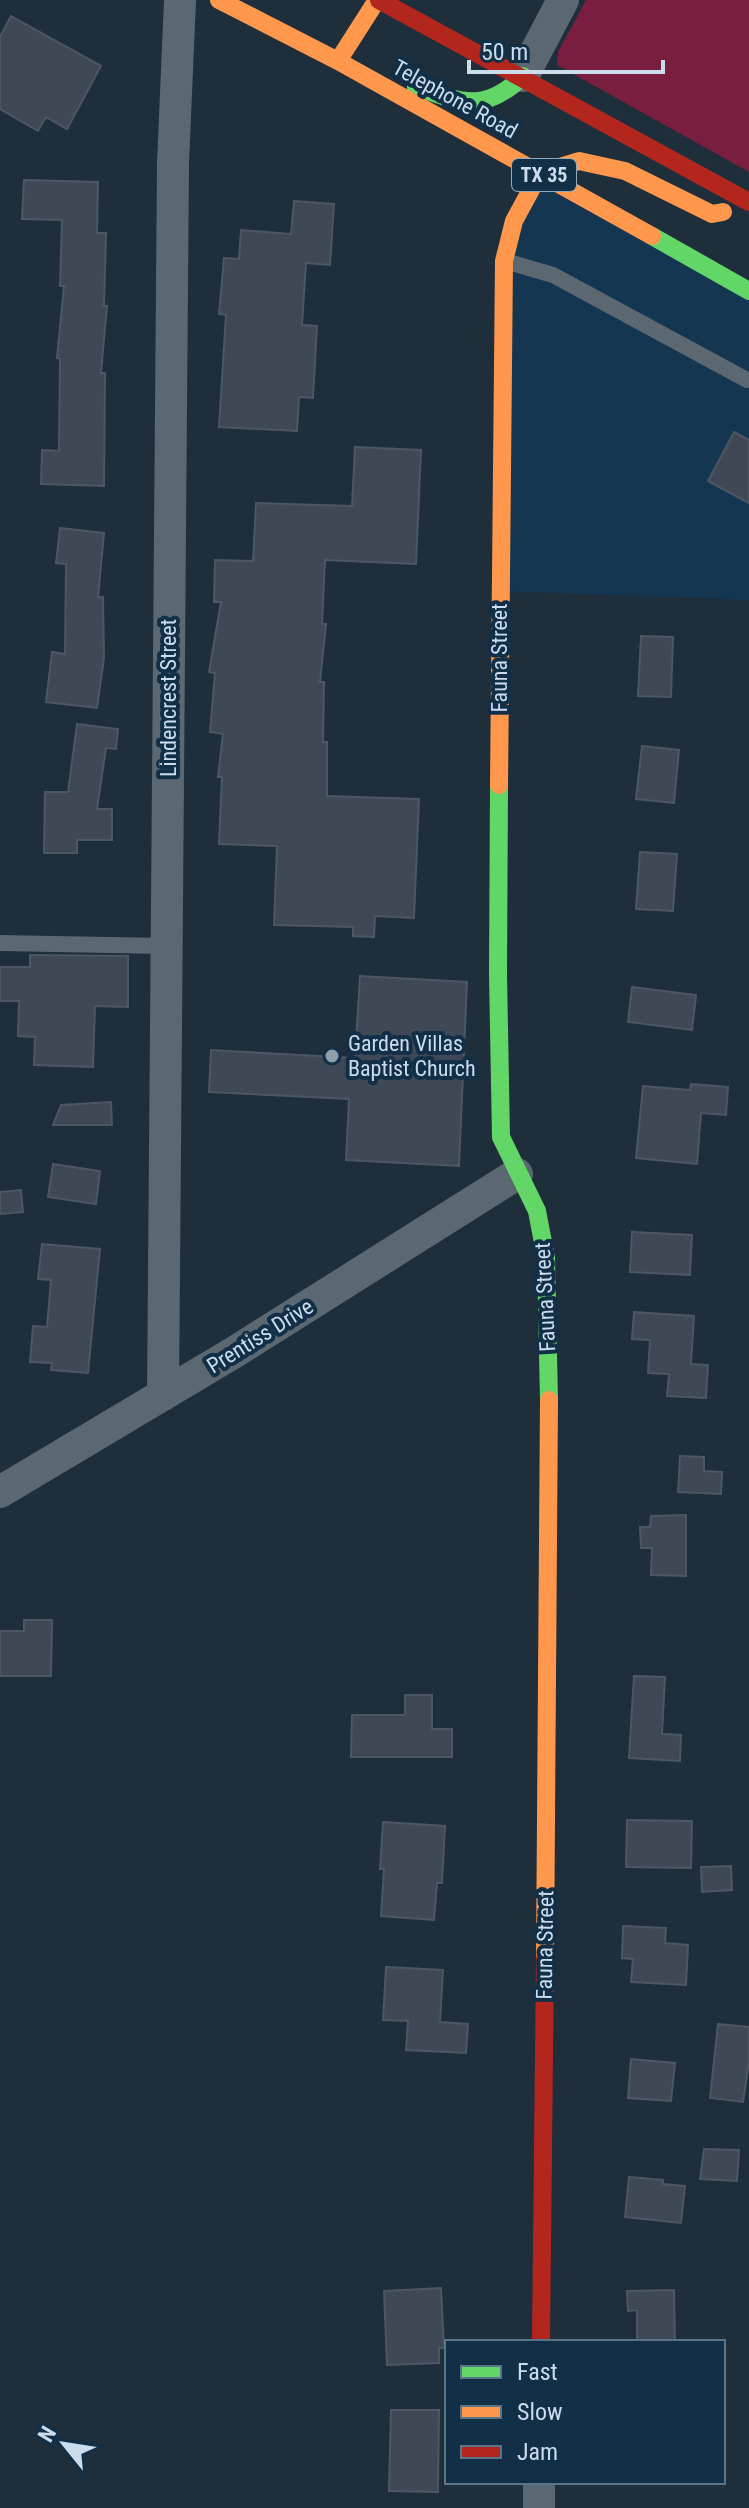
<svg xmlns="http://www.w3.org/2000/svg" width="749" height="2508" viewBox="0 0 749 2508" font-family="'Roboto Condensed',sans-serif">
  <style>
    .built { fill: #153651 }
    .green { fill: #791e3e }
    .building { fill: #3f4955; stroke: #4d5764; stroke-width: 2 }
    .lines { fill: none; stroke-linecap: round; stroke-linejoin: round }
    .lane { stroke: #5b6771; stroke-width: 16 }
    .street { stroke: #5b6771; stroke-width: 32 }
    .fast { stroke: #63d668; stroke-width: 18 }
    .slow { stroke: #ff974d; stroke-width: 18 }
    .jam { stroke: #b3261e; stroke-width: 18 }
    .poi-dot { fill: #8f9fae; stroke: #122f48; stroke-width: 3 }
    .labels { text-anchor: middle; dominant-baseline: central; stroke-width: 8; stroke-linejoin: round; paint-order: stroke }
    .shield { fill: #122f48; stroke: #94a8bb; stroke-width: 2 }
    .shield-label { font-size: 20px; font-weight: bold; fill: #cbdcec }
    .street-label { font-size: 22px; fill: #cbdcec; stroke: #122f48 }
    .poi-label { font-size: 22px; fill: #cbdcec; stroke: #122f48; text-anchor: start }
  </style>
  <rect width="100%" height="100%" fill="#1f2e3b"/>
  <path class="built" d="M540 173 749 290V600L500 591 504 261Z"/>
  <path class="green" d="M586 0H749V172L557 65 558 52Z"/>
  <path class="building" d="M11 16 101 66 67 129 46 117 38 131 0 109V37Z
    M24 180 98 182 97 233H106L104 306H107L101 373H105L104 486 41 484 42 450 59 451 60 359 57 358 64 286H60L62 220 22 219Z
    M294 201 334 204 330 265 306 263 302 325 317 326 313 398 299 397 297 431 219 427 226 315 219 314 224 258 239 259 241 230 291 234Z
    M734 432 749 440V503L708 481Z
    M355 447 421 450 416 564 325 560 322 624H326L320 682H324L323 742H327V796L419 799 414 918 375 916 374 937 353 936V927L274 925 277 846 219 844 222 777H218L223 734 210 732 215 673 209 672 221 602H214L215 560 253 561 256 503 352 506Z
    M60 528 104 533 98 597H103L104 658 97 708 46 702 52 652 65 654 66 564 56 563Z
    M641 636 673 637 671 697 638 696Z
    M77 724 118 729 116 749 106 748 97 809H112V840H77V853H44L45 792H68Z
    M642 746 679 750 674 803 636 799Z
    M640 852 677 854 673 911 636 909Z
    M30 955 128 956V1007L95 1006 93 1067 34 1065 35 1037 18 1036 19 1001H0V967H30Z
    M360 976 467 982 459 1166 346 1160 349 1099 209 1092 211 1050 355 1058Z
    M632 987 696 995 692 1030 628 1022Z
    M691 1084 728 1087 726 1115 701 1113 697 1164 636 1158 643 1086 690 1090Z
    M111 1102 112 1125H53L61 1105Z
    M53 1164 100 1171 96 1204 48 1197Z
    M21 1190 23 1212 0 1214V1192Z
    M632 1232 692 1235 690 1275 630 1272Z
    M42 1244 100 1249 88 1373 51 1370 52 1363 30 1362 33 1326 47 1327 51 1280 38 1279Z
    M634 1312 694 1316 691 1364 708 1365 706 1398 667 1396 669 1374 648 1373 650 1340 632 1339Z
    M680 1456 704 1457V1471L722 1472 721 1494 678 1492Z
    M686 1515V1576L651 1575 652 1548H641L640 1527H650L651 1516Z
    M24 1620H52L51 1676H0V1631H24Z
    M634 1676 665 1677 662 1734 681 1735 680 1761 629 1758Z
    M405 1695H432V1729H452V1757H351L352 1715H405Z
    M627 1820 692 1821 691 1868 626 1867Z
    M383 1822 445 1826 442 1883H437L434 1920 381 1916 384 1869H380Z
    M731 1866 732 1890 702 1892 701 1867Z
    M623 1926 666 1928 665 1943 688 1945 686 1985 631 1982 633 1959 622 1958Z
    M386 1967 443 1970 440 2022 468 2024 466 2053 406 2050 408 2021 383 2020Z
    M718 2024 749 2027V2061L743 2102 710 2098Z
    M631 2059 675 2063 671 2101 628 2098Z
    M704 2149 739 2150 737 2181 700 2179Z
    M629 2177 663 2180V2184L685 2186 681 2223 625 2217Z
    M441 2288 444 2348H439V2363L387 2365 384 2291Z
    M674 2290 675 2342H637V2310L628 2311 627 2291Z
    M391 2410H439L438 2492 389 2491Z"/>
  <g class="lines">
    <path class="lane" d="M505 261 553 275 747 380
      M0 943 165 946"/>
    <path class="street" d="M523 76 563 0
      M163 1395 173 163 180 0
      M0 1492 233 1353 517 1174
      M539 2508V2482"/>
    <path class="fast" d="M416 87C462 103 485 113 523 76
      M652 236 749 291
      M499 785 498 974 501 1137 537 1211 546 1258 549 1400"/>
    <path class="slow" d="M219 0 338 61 652 236
      M338 61 377 0
      M540 173 579 161 625 171 712 214 723 212
      M499 785 504 261 514 221 540 173
      M545 1958 549 1400"/>
    <path class="jam" d="M379 0 749 202
      M541 2342 545 1958"/>
  </g>
  <circle class="poi-dot" cx="332" cy="1056" r="8"/>
  <g class="labels">
    <rect class="shield" x="512" y="159" width="64" height="32" rx="6"/>
    <g class="shield-label">
      <text x="544" y="175">TX 35</text>
    </g>
    <g class="street-label">
      <text transform="translate(455 99) rotate(29)">Telephone Road</text>
      <text transform="translate(499 658) rotate(-90)">Fauna Street</text>
      <text transform="translate(168 698) rotate(-90)">Lindencrest Street</text>
      <text transform="translate(545 1297) rotate(-93)">Fauna Street</text>
      <text transform="translate(260 1336) rotate(-32)">Prentiss Drive</text>
      <text transform="translate(545 1945) rotate(-89)">Fauna Street</text>
    </g>
    <g class="poi-label">
      <text x="348" y="1043">Garden Villas<tspan x="348" dy="25">Baptist Church</tspan></text>
    </g>
  </g>
  <rect x="445" y="2340" width="280" height="144" fill="#122f48" stroke="#5c748a" stroke-width="2"/>
  <rect x="461" y="2366" width="40" height="12" fill="#63d668" stroke="#5c748a" stroke-width="2"/>
  <text x="517" y="2380" font-size="24" fill="#cbdcec">Fast</text>
  <rect x="461" y="2406" width="40" height="12" fill="#ff974d" stroke="#5c748a" stroke-width="2"/>
  <text x="517" y="2420" font-size="24" fill="#cbdcec">Slow</text>
  <rect x="461" y="2446" width="40" height="12" fill="#b3261e" stroke="#5c748a" stroke-width="2"/>
  <text x="517" y="2460" font-size="24" fill="#cbdcec">Jam</text>
  <g transform="translate(64 2444) rotate(300)" stroke="#122f48" stroke-width="6" paint-order="stroke">
  <path d="M0-6L14 30L0 20L-14 30Z" fill="#cbdcec"/>
  <text y="-12" font-size="22" font-weight="bold" text-anchor="middle" fill="#cbdcec">N</text>
  </g>
  <path d="M469 60v12h194v-12" fill="none" stroke="#cbdcec" stroke-width="4"/>
  <text x="481" y="60" font-size="24" fill="#cbdcec" stroke="#122f48" stroke-width="6" paint-order="stroke">50 m</text>
</svg>
